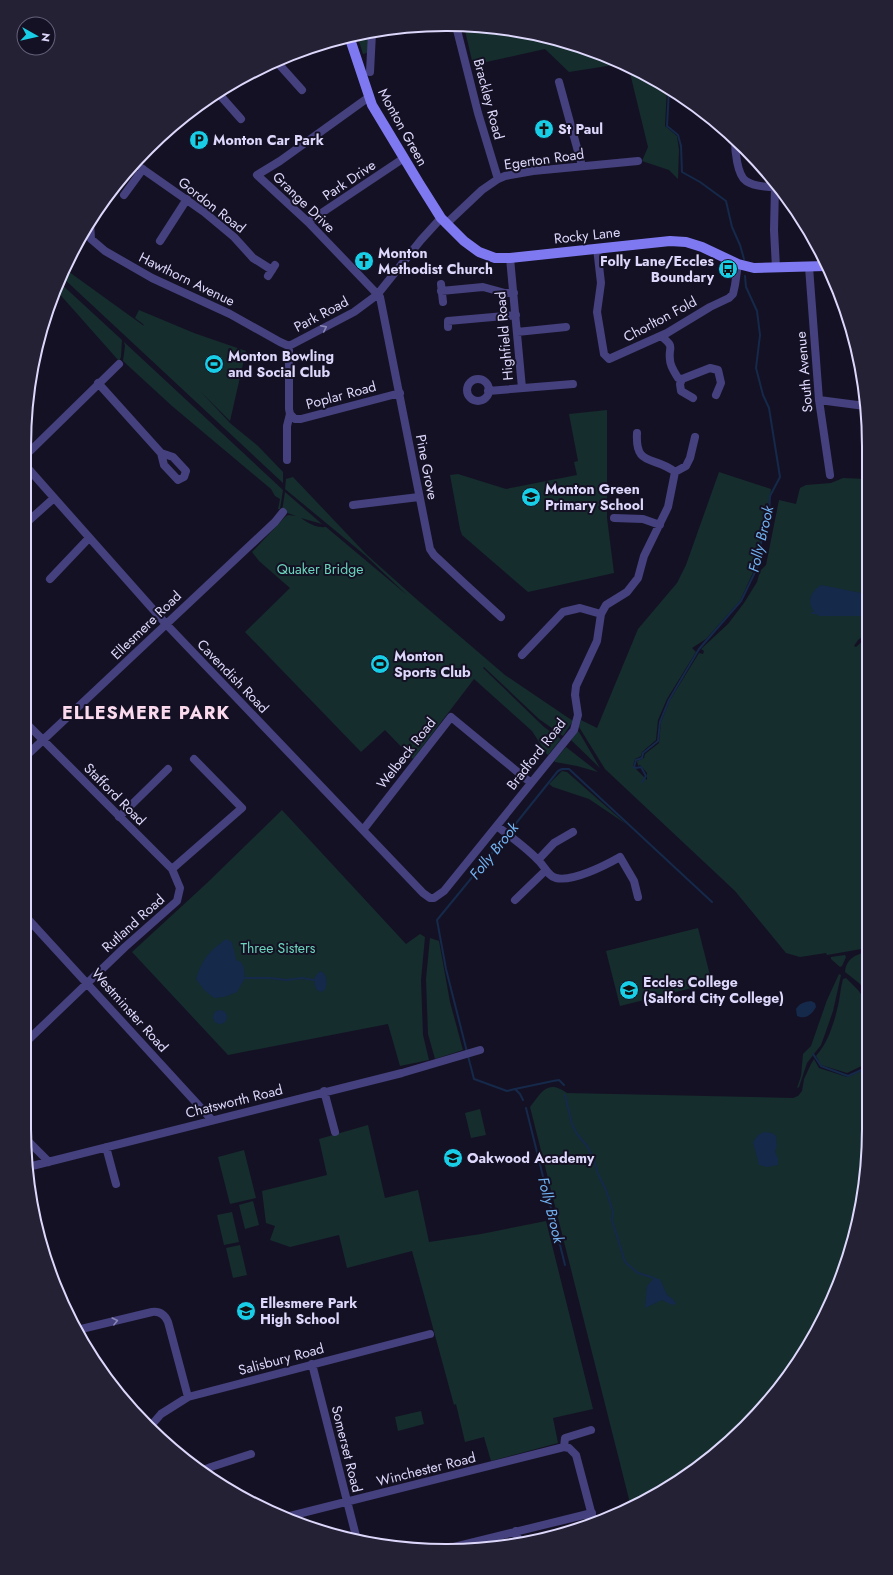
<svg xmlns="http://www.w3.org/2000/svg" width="893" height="1575" viewBox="0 0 893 1575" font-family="Jost,sans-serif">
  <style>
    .green { fill: #152d2d }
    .water { fill: #15294a }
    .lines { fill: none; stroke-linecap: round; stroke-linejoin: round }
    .stream { stroke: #15294a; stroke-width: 2 }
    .street { stroke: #45417e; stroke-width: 8 }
    .secondary { stroke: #7f79f1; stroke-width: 10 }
    .oneway { stroke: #8985b6 }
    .labels { text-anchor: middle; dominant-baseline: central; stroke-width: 4; stroke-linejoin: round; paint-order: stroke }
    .street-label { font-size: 14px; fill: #ddd8fb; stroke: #151124 }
    .poi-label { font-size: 14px; font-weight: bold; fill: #ddd8fb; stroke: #151124; text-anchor: start }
    .park-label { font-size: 14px; fill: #6bd4bc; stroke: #151124 }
    .water-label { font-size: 15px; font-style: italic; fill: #71b2f0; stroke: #151124 }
    .district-label { font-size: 18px; font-weight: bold; letter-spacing: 1px; fill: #fbdaee; stroke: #151124 }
    .rim { fill: none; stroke: #ddd8fb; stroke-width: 2 }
  </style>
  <rect width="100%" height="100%" fill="#151124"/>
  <path class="green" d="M464 26 502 28 583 46 620 64 569 72 545 49 473 65Z
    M370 33V52L363 54 357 35Z
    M629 69H632L658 81 667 88 665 126 677 136 679 150 678 179 669 170 642 161 648 147Z
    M65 269 144 326 143 324 135 318 139 310 194 333 246 351 230 421 201 392 231 424 258 446 283 472V483L62 277Z
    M59 282 122 340 121 357 119 361 56 290Z
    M124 342 283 490 280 509H278L280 499 275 496 271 489 172 406 123 361 125 346Z
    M607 410V518L614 573 528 592 462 535 460 529 450 475 458 474 506 489 577 475 574 462 578 461 569 414Z
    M719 472 771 489 768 513 762 527 756 566 740 601 706 639 692 648 696 652 667 699 658 720 656 740 642 752 641 756 635 759 633 766 647 780V773L640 765 638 766 637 761 644 758 645 754 659 743 661 722 670 700 699 653 703 654 704 651 701 649 728 624 744 603 757 582 760 571 766 565 779 500 796 504 800 488 806 485 831 483 843 478 866 479V634L858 640 854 646 856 647 866 638 867 948 827 955 826 953 800 957 786 953 735 891 605 769 579 727 581 720 597 728 638 629 677 583 686 565Z
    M293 477 367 555 414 597 505 675 573 721 563 736 539 719 484 667 483 668 544 727 561 739 548 755 546 753 532 731 474 679 413 759 385 730 361 752 245 632 290 588 259 561 252 552 285 517 288 515 296 516 282 511 285 492 322 524 301 518C309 524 317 528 326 527L407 595 366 556 285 489 286 479Z
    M577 731 579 732 600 768 571 740Z
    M566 747 598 772 577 766 555 762 554 761Z
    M562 771 567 772 626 824 589 799 553 787 549 784Z
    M282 810 406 944 420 934 425 937 421 980 423 1035 429 1060 400 1066 388 1024 228 1055 132 952 207 883Z
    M698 928 712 983 620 1006 606 951Z
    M430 938 439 941 450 1002 463 1050 435 1059 428 1034 426 979Z
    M867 952 868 993 859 983 845 972C846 959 856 954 867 952Z
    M845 955 846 957 842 966 840 967 831 959V957Z
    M839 974 841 975 833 1011 825 1034 821 1045 807 1063 799 1087 797 1088 801 1076 803 1054 811 1046 827 1000Z
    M846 978 858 990 868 1004V1063L847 1073 821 1065 816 1056C827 1044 833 1026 837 1010 840 1000 840 989 843 979Z
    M814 1059 819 1068 847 1077 868 1068V1156L847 1264 812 1340 764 1407 725 1446 658 1494 631 1507 530 1107C542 1092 547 1079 567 1093L793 1098 798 1096 802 1091 804 1079 811 1064Z
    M480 1109 486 1135 471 1138 465 1113Z
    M368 1125 385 1198 418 1190 429 1242 481 1234 546 1221 593 1409 553 1418 558 1443 491 1461 484 1437 465 1442 456 1404 454 1405 412 1251 347 1268 339 1235 290 1247 270 1240 275 1226 266 1223 262 1191 327 1175 319 1139Z
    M244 1150 256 1198 230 1204 218 1157Z
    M253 1201 259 1225 245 1229 239 1205Z
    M232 1212 239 1242 224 1245 217 1215Z
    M240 1245 247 1275 233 1278 226 1248Z
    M421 1411 424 1424 398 1431 395 1417Z"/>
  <path class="water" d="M821 585 866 594V616H819C806 607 808 593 821 585Z
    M226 939 232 942 236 960 241 962 244 968 245 978 237 992 224 997 214 998 204 990 196 979C203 957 209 952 226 939Z
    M321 971C328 976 327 983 325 990L321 992 317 990C313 983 313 975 321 971Z
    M811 1001 815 1003 816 1007C812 1014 806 1020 797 1016L796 1009C800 1003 804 1002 811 1001Z
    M213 1017a7 7 0 1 1 14 0a7 7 0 1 1-14 0Z
    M764 1132 772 1133 776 1136 777 1146 775 1152 778 1158V1165L767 1167 759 1165 753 1142 758 1135Z
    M654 1278 660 1279 667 1295 673 1299 676 1304 672 1305 662 1300 645 1308 647 1286Z"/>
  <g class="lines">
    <path class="stream" d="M669 89 667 126 678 135 681 146 682 172 700 182 726 201 732 227 740 245 744 259
      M812 613H815
      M642 782 646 776 641 767 636 768 634 767 636 760 642 758 643 753 658 741 660 722 669 700 699 649 741 601 758 566 763 528 769 514 770 496 780 477 769 408 763 395 756 368 760 335 757 311 746 287 745 276
      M509 832 558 771 562 769H569L712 902
      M245 978H269L287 980 302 978 314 980
      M467 1052 446 969 437 920 506 836
      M813 1054 821 1066 848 1076 868 1067
      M468 1056 474 1079 507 1091 515 1089 520 1094 523 1100
      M515 1089 553 1081 559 1080 564 1085
      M565 1095 572 1124 577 1134 587 1146 594 1160 598 1174 606 1190 613 1212 612 1220 625 1262 638 1273 654 1278
      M526 1108 565 1265"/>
    <path class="street" d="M456 26 478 113 498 179
      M276 61 302 90
      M370 72 372 33
      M559 82 582 166
      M218 93 241 119
      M369 97 280 161 257 175 308 222 380 297 430 549 434 555 465 584 501 617
      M735 140C735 150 737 175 746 181 753 186 768 187 777 187
      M134 163 204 212 234 237 253 258 272 270
      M775 187 774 230 776 268
      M124 195 143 169
      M90 222 91 239 105 251 152 278 230 314 280 342 289 346
      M308 222 404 158
      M446 224 482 190 498 179 505 176 533 171 638 161
      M160 241 187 199
      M597 248 601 283 597 312 604 354 609 359 667 333 710 307 729 298 733 294 735 285 738 264
      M510 258 522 388
      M809 267 819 400 830 475
      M268 276 275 265
      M441 284 443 302
      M441 291 483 287 505 293H514
      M44 324 45 325
      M448 327V321L516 315
      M517 332 566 327
      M661 336C676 348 668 346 670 360 670 366 675 373 678 378L682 379 710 368 718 370 721 383 716 395
      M289 346 354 312 377 295 421 240 441 218
      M682 379 680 384 681 391 693 398
      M467 390a11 11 0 1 1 22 0a11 11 0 1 1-22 0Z
      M98 383 161 453 173 457 186 471 184 477 178 480 164 465 161 453
      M488 391 573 384
      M819 400 865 406
      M290 414 295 419H301L400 393
      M637 433C635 468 654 455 675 472
      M25 456 119 364
      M287 460V426L290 414 289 409V346
      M25 465 166 624 423 893 430 898H434L444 891 574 730 578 715 575 695 576 686 597 641 601 614 606 605 627 592 638 578 644 556 668 507 675 472 686 466 690 458 695 437
      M353 505 419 497
      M614 518 643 519 660 525
      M25 524 54 498
      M50 579 89 538
      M522 655 563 612 580 608 601 614
      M26 723 172 869 180 888 177 901 125 947 27 1041
      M26 756 275 522 283 512
      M119 817 168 769
      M497 826C511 837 527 848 539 861 545 867 548 876 556 878 573 882 606 865 620 857L634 881 638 897
      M363 830 451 717 531 783
      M538 860 554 843 573 832
      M172 869 242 808 194 759
      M515 900 546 870
      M27 918 212 1120
      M324 1091 335 1132
      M27 1140 49 1162
      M106 1147 116 1184
      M28 1167 402 1073 480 1050
      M77 1330 152 1312C160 1311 165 1315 168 1322L188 1397
      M312 1364 357 1540
      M149 1428 161 1414 188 1397 430 1334
      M564 1447 565 1438 591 1430
      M201 1471 211 1467 251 1454
      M286 1517 564 1447 569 1448 576 1455 594 1523
      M516 1531 519 1544
      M446 1549 592 1513"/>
    <path class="secondary" d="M349 36 372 105 419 183 441 218 464 241 479 252 495 258H510L670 241 686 242 702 247 738 264 754 268 825 266"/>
  </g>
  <defs><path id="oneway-chevron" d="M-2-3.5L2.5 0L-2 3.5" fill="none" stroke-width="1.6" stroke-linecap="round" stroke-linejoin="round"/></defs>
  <g class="oneway">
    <use href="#oneway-chevron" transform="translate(324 328) rotate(-26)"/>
    <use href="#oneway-chevron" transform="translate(115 1321) rotate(-14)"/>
  </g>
  <defs>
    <symbol id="church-disc" viewBox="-11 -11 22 22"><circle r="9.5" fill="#18cee7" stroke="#151124"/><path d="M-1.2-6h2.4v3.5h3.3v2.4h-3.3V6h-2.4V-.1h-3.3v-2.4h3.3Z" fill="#111"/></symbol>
    <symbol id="parking-disc" viewBox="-11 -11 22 22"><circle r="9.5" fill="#18cee7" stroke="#151124"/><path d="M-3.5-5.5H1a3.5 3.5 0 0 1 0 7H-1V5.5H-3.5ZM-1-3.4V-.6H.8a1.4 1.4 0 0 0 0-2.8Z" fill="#111"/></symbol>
    <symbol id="bus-disc" viewBox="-11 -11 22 22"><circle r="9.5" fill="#18cee7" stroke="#151124"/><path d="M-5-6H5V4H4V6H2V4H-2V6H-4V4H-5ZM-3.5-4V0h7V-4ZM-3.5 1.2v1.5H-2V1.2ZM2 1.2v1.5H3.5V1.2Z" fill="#111"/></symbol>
    <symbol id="stadium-disc" viewBox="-11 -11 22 22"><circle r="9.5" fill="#18cee7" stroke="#151124"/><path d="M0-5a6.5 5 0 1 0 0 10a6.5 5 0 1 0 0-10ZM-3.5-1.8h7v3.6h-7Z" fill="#111"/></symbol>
    <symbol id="school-disc" viewBox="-11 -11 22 22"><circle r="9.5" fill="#18cee7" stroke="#151124"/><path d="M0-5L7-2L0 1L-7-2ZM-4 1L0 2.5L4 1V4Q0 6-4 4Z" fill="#111"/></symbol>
    <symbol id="university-disc" viewBox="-11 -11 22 22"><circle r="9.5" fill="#18cee7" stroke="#151124"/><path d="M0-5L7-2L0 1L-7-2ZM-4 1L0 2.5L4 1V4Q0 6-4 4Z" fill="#111"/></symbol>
  </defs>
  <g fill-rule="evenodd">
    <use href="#church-disc" x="533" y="118" width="22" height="22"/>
    <use href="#parking-disc" x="188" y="129" width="22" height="22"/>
    <use href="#church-disc" x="353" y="250" width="22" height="22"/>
    <use href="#bus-disc" x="717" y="258" width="22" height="22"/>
    <use href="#stadium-disc" x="203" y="353" width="22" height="22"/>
    <use href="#school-disc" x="520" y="486" width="22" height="22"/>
    <use href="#stadium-disc" x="369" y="653" width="22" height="22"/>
    <use href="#university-disc" x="618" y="979" width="22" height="22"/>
    <use href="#school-disc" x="442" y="1147" width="22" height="22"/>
    <use href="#school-disc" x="235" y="1300" width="22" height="22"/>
  </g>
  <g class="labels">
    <g class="street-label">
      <text transform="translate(489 99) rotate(75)">Brackley Road</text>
      <text transform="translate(403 127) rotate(61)">Monton Green</text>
      <text transform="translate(544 159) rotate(-8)">Egerton Road</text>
      <text transform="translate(349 180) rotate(-34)">Park Drive</text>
      <text transform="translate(304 202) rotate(44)">Grange Drive</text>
      <text transform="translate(212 205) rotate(38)">Gordon Road</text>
      <text transform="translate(587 235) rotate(-6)">Rocky Lane</text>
      <text transform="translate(187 279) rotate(26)">Hawthorn Avenue</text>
      <text transform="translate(321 314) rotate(-28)">Park Road</text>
      <text transform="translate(660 319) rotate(-28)">Chorlton Fold</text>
      <text transform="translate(504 336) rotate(-95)">Highfield Road</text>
      <text transform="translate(804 372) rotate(-95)">South Avenue</text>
      <text transform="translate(341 395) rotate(-15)">Poplar Road</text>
      <text transform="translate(427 467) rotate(79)">Pine Grove</text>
      <text transform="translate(146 625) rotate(-44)">Ellesmere Road</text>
      <text transform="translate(233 676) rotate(46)">Cavendish Road</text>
      <text transform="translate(406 753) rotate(-52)">Welbeck Road</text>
      <text transform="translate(536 754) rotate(-52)">Bradford Road</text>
      <text transform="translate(115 794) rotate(45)">Stafford Road</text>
      <text transform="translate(133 923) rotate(-42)">Rutland Road</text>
      <text transform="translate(130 1010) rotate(48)">Westminster Road</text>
      <text transform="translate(234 1101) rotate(-14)">Chatsworth Road</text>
      <text transform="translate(281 1359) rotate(-15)">Salisbury Road</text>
      <text transform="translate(347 1449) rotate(76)">Somerset Road</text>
      <text transform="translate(426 1469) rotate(-14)">Winchester Road</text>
    </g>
    <g class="poi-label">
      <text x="558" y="129">St Paul</text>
      <text x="213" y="140">Monton Car Park</text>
      <text x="378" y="253">Monton<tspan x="378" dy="16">Methodist Church</tspan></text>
      <text x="714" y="261" text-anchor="end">Folly Lane/Eccles<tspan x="714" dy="16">Boundary</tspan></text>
      <text x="228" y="356">Monton Bowling<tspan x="228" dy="16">and Social Club</tspan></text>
      <text x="545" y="489">Monton Green<tspan x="545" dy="16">Primary School</tspan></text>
      <text x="394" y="656">Monton<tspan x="394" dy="16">Sports Club</tspan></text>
      <text x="643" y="982">Eccles College<tspan x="643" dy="16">(Salford City College)</tspan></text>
      <text x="467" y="1158">Oakwood Academy</text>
      <text x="260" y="1303">Ellesmere Park<tspan x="260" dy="16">High School</tspan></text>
    </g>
    <g class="park-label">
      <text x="320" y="569">Quaker Bridge</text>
      <text x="278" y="948">Three Sisters</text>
    </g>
    <g class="water-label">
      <text transform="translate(761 539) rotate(-77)">Folly Brook</text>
      <text transform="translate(494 851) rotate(-51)">Folly Brook</text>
      <text transform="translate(551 1210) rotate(76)">Folly Brook</text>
    </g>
    <g class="district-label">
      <text x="146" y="713">ELLESMERE PARK</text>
    </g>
  </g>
  <path d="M0 0H893V1575H0ZM446 31H447A415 415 0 0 1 862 446V1129A415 415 0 0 1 447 1544H446A415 415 0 0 1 31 1129V446A415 415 0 0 1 446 31Z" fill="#252135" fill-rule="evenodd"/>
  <path class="rim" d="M446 31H447A415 415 0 0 1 862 446V1129A415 415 0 0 1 447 1544H446A415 415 0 0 1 31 1129V446A415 415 0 0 1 446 31Z"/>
  <g transform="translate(36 36) rotate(98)"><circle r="19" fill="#151124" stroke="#65617a"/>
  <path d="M0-3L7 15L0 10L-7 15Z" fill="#18cee7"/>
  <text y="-6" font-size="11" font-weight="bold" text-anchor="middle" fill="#ddd8fb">N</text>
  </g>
</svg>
